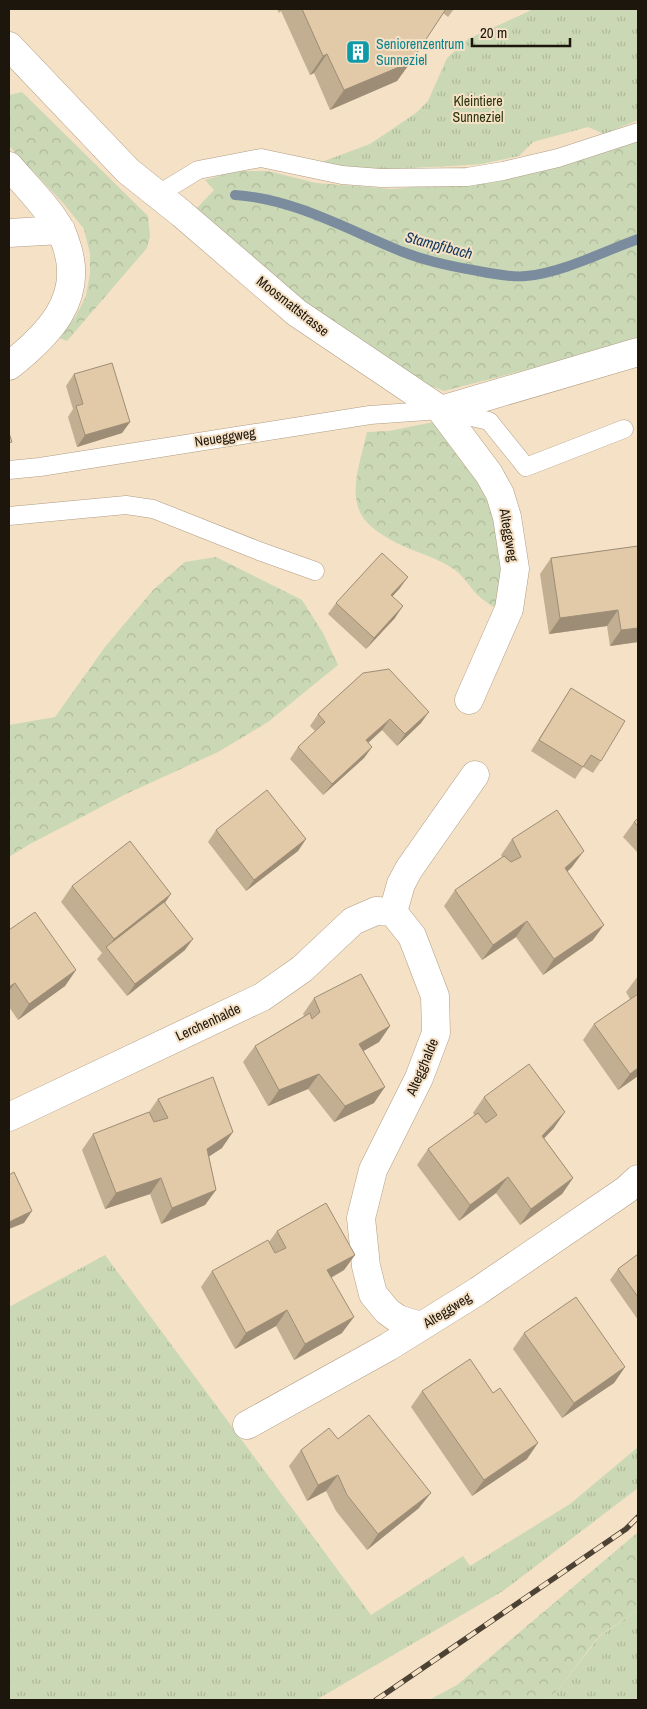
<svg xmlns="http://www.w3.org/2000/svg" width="647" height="1709" viewBox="0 0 647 1709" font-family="'Archivo Narrow',sans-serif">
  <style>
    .grass { fill: url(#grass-tufts) }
    .forest { fill: url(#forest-crowns) }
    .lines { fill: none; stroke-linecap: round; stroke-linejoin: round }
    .stream { stroke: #7a8c9e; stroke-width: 10 }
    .service-casing { stroke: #b09d84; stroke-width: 19 }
    .minor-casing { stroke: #b09d84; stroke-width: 29 }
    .service { stroke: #fff; stroke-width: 18 }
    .minor { stroke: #fff; stroke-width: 28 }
    .rail-casing { stroke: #4c4234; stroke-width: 5.5 }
    .rail { stroke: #f5e1c6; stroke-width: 4; stroke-dasharray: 11; stroke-linecap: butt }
    .wall { fill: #c2ae90 }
    .shaded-wall { fill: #9e8d76 }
    .building { fill: #e2caa8; stroke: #9e8d76 }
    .labels { text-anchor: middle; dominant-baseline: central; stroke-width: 4; stroke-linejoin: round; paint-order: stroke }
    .culture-label { font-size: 14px; fill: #0d838f; stroke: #f5e1c6; text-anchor: start }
    .park-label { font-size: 14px; fill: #283409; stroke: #f5e1c6 }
    .street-label { font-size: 14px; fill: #1d160c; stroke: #f5e1c6 }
    .water-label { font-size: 15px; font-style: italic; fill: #103961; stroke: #f5e1c6 }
  </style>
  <defs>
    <pattern id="grass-tufts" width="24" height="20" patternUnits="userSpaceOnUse" patternTransform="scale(1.25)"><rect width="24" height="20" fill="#cbd8b5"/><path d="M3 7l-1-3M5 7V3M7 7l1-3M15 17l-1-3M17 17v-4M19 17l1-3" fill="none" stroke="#aeb99a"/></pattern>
    <pattern id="forest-crowns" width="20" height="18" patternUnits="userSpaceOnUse" patternTransform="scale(1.25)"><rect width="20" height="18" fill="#cbd8b5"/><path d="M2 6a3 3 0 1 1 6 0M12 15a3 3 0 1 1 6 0" fill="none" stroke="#aeb99a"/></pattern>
  </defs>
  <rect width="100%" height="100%" fill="#f5e1c6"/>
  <path class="grass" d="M534 9H638V120L604 134 588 127 533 142 519 156 481 164 453 166 388 169 339 167 319 163 370 144 416 113 428 101 447 58 468 39Z
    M105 1255 371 1615 463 1556 470 1566 570 1504 638 1447V1488L503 1591 316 1700H9V1307Z
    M638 1610V1700H546L558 1690 600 1636Z"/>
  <path class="forest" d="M22 92 148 216 150 236 147 248 67 341 59 338 76 316 86 296 90 274V254L84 229 64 204 9 146V95Z
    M638 140V341L444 391 424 383 293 301 195 210 214 190 205 180 236 171H268L316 183 392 189 504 179 585 159Z
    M439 421 485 480 511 562 500 611C494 607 487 603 481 598 471 590 466 578 455 570 440 559 421 554 403 546 390 540 368 528 361 514 348 491 362 456 367 432L389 431Z
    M216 557 302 600 323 633 338 665 268 722 218 752 126 794 30 844 9 857V725L55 717 105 647 153 590 185 562Z
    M638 1532V1610L599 1636 558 1690 546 1700H429L457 1685Z"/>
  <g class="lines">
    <path class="stream" d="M235 195C295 199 348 230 403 252 426 261 450 266 473 270 489 273 511 278 526 276 562 273 605 251 638 239"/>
    <defs>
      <path id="service" d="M157 195 198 170 261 158 342 175 381 178 467 177 503 171 558 158 638 132
        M9 470 40 467 370 415 441 410 489 421 526 467 624 429
        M9 516 126 505 153 509 259 551 315 571"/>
      <path id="minor" d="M9 46 128 171 182 214 297 313 441 410 489 474 500 494 507 517 515 569 509 609 469 700
        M9 166C26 186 47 206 60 229 63 234 65 241 67 247 84 300 47 336 9 366
        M9 233 61 230
        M441 410 638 352
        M393 912 412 936 435 996 436 1033 419 1078 373 1170 361 1218 366 1266 373 1294 387 1311 398 1319 421 1326
        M393 912 401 884 409 869 475 775
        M9 1117 262 997 302 969 353 921 376 911 393 912
        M247 1425 388 1347 478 1291 626 1190 638 1179"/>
    </defs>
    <use href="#service" class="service-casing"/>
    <use href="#minor" class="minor-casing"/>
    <use href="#service" class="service"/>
    <use href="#minor" class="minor"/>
    <defs>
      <path id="rail" d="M376 1700 626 1529 638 1517"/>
    </defs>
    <use href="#rail" class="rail-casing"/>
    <use href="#rail" class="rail"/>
  </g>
  <path class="wall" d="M277 9H454L448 17 443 13 397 81 330 110 314 73 310 75 281 11 279 13Z
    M74 374 130 422 122 433 77 447 68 417 73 409 66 386Z
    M638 546V642L610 646 607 626 549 634 540 574 551 558Z
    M400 588 392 596 395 618 366 649 328 614 336 603Z
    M363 673 421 723 397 746 382 730 368 743 372 747 364 758 323 795 290 759 298 747 315 731 310 726 318 714Z
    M571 688 601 761 593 773 583 767 575 779 531 751Z
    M638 818V853L623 837 634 822Z
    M216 830 306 839 298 851 246 891 208 842Z
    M512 839 572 867 567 872 593 940 543 975 516 937 482 960 444 906 455 890 502 857 501 855Z
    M72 886 165 903 185 950 127 996 97 959 102 953 61 902Z
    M9 930 76 970 65 986 18 1020 9 1007Z
    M638 976V1076L618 1090 583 1040 594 1024 630 999 626 992Z
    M314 998 390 1026 379 1042 363 1051 374 1103 334 1122 308 1089 268 1106 243 1062 255 1046 304 1016 303 1014Z
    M484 1097 554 1128 544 1138 573 1178 562 1194 520 1225 496 1193 459 1221 417 1165 428 1149 475 1116 473 1113Z
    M158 1099 222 1148 209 1156 216 1190 205 1205 161 1224 150 1194 105 1209 82 1150 93 1134 149 1112Z
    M277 1231 355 1255 344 1270 331 1278 342 1333 294 1360 276 1326 235 1349 201 1287 212 1271 269 1242Z
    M638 1254V1320L610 1280 618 1269Z
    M524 1333 625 1367 614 1383 562 1418 513 1349Z
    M422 1391 527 1459 472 1496 411 1407Z
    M338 1439 419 1508 367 1550 336 1511 326 1491 307 1501 289 1466 301 1450Z"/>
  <path class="shaded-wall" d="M327 54 314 73 310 75 323 56Z
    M411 62 397 81 330 110 344 90Z
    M130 422 122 433 77 447 85 435Z
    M408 577 400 588 383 607 391 595Z
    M403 606 395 618 366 649 374 638Z
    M618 610 607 626 549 634 560 618Z
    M638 628V642L610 646 621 630Z
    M429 712 421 723 397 746 405 734Z
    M390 719 382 730 358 752 366 740Z
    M372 747 364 758 323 795 332 784Z
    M306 839 298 851 246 891 254 880Z
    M584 851 572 867 554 884 565 868Z
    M171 894 160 910 107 949 114 939Z
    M527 921 516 937 482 960 493 945Z
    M604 925 593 940 543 975 554 959Z
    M193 939 185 950 127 996 135 984Z
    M76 970 65 986 18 1020 29 1004Z
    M15 983 9 991V987Z
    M390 1026 379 1042 348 1060 359 1044Z
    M638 1068V1076L618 1090 630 1074Z
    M319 1074 308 1089 268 1106 279 1090Z
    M385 1087 374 1103 334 1122 345 1106Z
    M565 1112 554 1128 531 1152 542 1136Z
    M233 1132 222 1148 196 1165 207 1149Z
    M508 1177 496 1193 459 1221 470 1205Z
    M161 1178 150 1194 105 1209 116 1193Z
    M573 1178 562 1194 520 1225 531 1209Z
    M216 1190 205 1205 161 1224 172 1208Z
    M32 1211 24 1223 9 1229V1222Z
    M355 1255 344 1270 316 1286 327 1270Z
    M287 1310 276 1326 235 1349 246 1333Z
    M354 1317 342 1333 294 1360 305 1344Z
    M625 1367 614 1383 562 1418 574 1403Z
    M538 1443 527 1459 472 1496 484 1480Z
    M338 1475 326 1491 307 1501 318 1485Z
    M431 1493 419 1508 367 1550 378 1534Z"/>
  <path class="building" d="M302 9H446L411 62 344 90 327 54 323 56Z
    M112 363 130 422 85 435 76 406 83 404 74 374Z
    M9 433 12 442 9 443Z
    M638 546V628L621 630 618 610 560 618 551 558Z
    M382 553 408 577 391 595 403 606 374 638 336 603Z
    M389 669 429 712 405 734 390 719 366 740 372 747 332 784 298 747 325 722 318 714 363 673Z
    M571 688 625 721 601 761 591 755 583 767 539 740Z
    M267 790 306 839 254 880 216 830Z
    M557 810 584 851 565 868 604 925 554 959 527 921 493 945 455 890 504 856 511 862 521 857 512 839Z
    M638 818V826L634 822Z
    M130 841 171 894 114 939 72 886Z
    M164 902 193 939 135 984 106 947Z
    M35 912 76 970 29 1004 15 983 9 987V930Z
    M361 974 390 1026 359 1044 385 1087 345 1106 319 1074 279 1090 255 1046 310 1013 312 1019 320 1012 314 998Z
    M638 994V1068L630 1074 594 1024Z
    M529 1064 565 1112 542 1136 573 1178 531 1209 508 1177 470 1205 428 1149 478 1113 486 1123 497 1115 484 1097Z
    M213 1077 233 1132 207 1149 216 1190 172 1208 161 1178 116 1193 93 1134 149 1112 154 1122 168 1118 158 1099Z
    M14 1172 32 1211 9 1222V1175Z
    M326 1203 355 1255 327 1270 354 1317 305 1344 287 1310 246 1333 212 1271 268 1240 275 1253 286 1248 277 1231Z
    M638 1254V1297L618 1269Z
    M576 1297 625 1367 574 1403 524 1333Z
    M470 1359 493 1393 500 1388 538 1443 484 1480 422 1391Z
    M369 1415 431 1493 378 1534 347 1495 338 1475 318 1485 301 1450 329 1428 338 1439Z"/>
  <defs>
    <symbol id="building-square" viewBox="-11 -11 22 22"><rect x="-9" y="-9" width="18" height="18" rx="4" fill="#0f9aa8" stroke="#f5e1c6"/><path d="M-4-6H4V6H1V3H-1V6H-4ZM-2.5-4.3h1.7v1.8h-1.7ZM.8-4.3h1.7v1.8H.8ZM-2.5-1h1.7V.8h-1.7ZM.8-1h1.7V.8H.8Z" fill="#fff"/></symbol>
  </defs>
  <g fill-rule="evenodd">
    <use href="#building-square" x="344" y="38" width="28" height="28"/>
  </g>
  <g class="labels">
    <g class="culture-label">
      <text x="376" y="44">Seniorenzentrum<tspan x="376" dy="16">Sunneziel</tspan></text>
    </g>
    <g class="park-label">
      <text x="478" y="101">Kleintiere<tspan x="478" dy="16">Sunneziel</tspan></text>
    </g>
    <g class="street-label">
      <text transform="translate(293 306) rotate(38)">Moosmattstrasse</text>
      <text transform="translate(225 437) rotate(-9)">Neueggweg</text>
      <text transform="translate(509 535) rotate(80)">Alteggweg</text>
      <text transform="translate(208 1022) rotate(-25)">Lerchenhalde</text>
      <text transform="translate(422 1067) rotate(-67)">Altegghalde</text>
      <text transform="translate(447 1310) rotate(-32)">Alteggweg</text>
    </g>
    <g class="water-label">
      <text transform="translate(439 245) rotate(15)">Stampfibach</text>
    </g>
  </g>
  <rect width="647" height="1709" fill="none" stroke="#1d160c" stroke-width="20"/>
  <path d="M472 38v8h98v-8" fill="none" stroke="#1d160c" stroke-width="2.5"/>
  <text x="480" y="38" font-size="15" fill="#1d160c" stroke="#f5e1c6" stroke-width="4" paint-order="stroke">20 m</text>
</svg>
